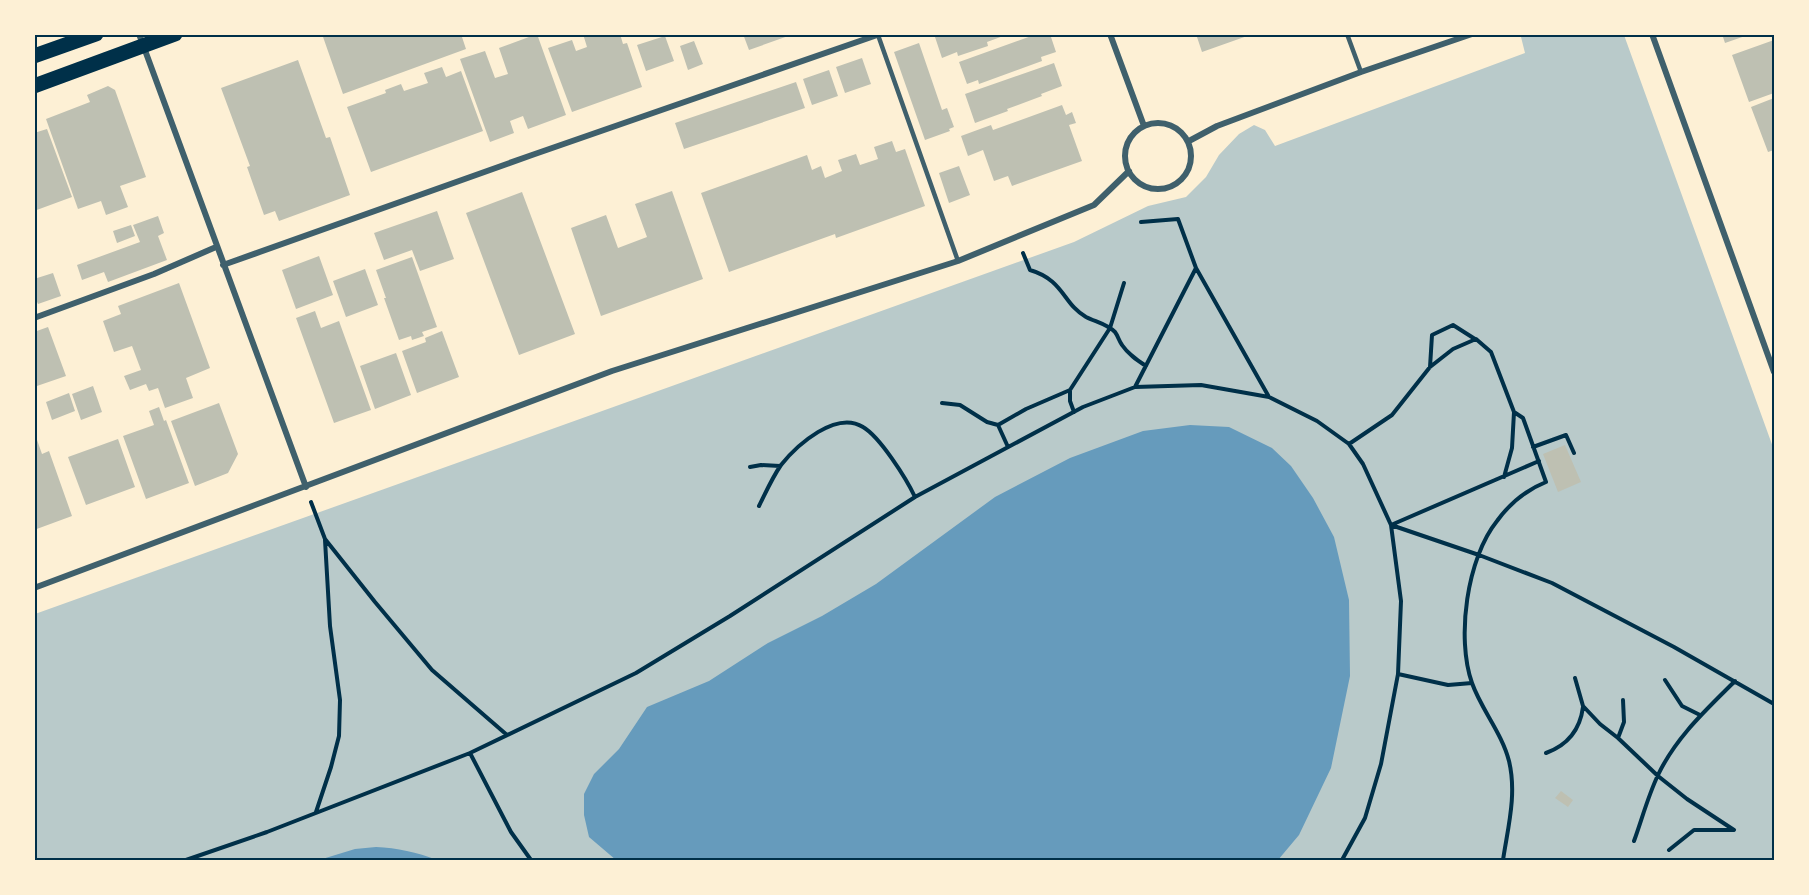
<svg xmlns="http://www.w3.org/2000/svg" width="1809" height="895" viewBox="0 0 1809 895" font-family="'Asap Condensed',sans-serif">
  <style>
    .green { fill: #b9caca }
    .water { fill: #669bbc }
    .building { fill: #bec0b2 }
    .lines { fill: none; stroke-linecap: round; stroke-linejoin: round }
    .path { stroke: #003049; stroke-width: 4 }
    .service { stroke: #3f606c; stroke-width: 4.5 }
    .minor { stroke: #3f606c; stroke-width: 6 }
    .primary { stroke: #003049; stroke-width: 15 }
    .neatline { fill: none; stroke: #003049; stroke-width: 2 }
  </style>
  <rect width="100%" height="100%" fill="#fdf0d5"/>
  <path class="green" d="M1523 35H1624L1774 450V860H35V614L1074 242 1148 206 1186 197 1206 177 1219 155 1239 134 1254 125 1265 130 1275 146 1525 53 1521 37Z"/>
  <path class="water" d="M1190 425 1229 427 1272 448 1291 466 1313 498 1334 537 1349 600 1350 676 1331 768 1299 835 1278 860H616L589 837 584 815V794L594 774 619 749 647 707 709 681 768 643 822 616 876 584 995 497 1070 458 1143 431Z
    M376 847C397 848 417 852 437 860H319L355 849Z"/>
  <path class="building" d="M322 34H461L466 49 343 94Z
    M537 34 566 115 528 129 523 116 510 121 514 133 490 142 460 59 485 51 495 78 508 74 499 48Z
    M583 34H620L623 44 627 43 642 87 572 112 548 48 572 40 576 51 587 47Z
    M743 34H791V35L749 50Z
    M934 34H1006V35L987 42 988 46 958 56 957 52 942 58Z
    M1037 34H1050L1056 52 1041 57 1042 61 979 84 978 80 967 84 959 62Z
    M1196 34H1250V35L1202 52Z
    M1722 34H1748V35L1725 43Z
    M665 36 674 61 646 71 637 45Z
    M1774 40V93L1749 102 1732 55Z
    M694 41 703 64 688 70 680 46Z
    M919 43 942 110 947 108 954 127 949 129 950 131 925 140 894 52Z
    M862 58 871 84 845 93 836 67Z
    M298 60 326 138 330 137 350 195 279 221 275 211 264 215 247 167 250 166 221 88Z
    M1054 63 1062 86 1041 94 1042 96 1007 109 1008 111 975 123 965 94Z
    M442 67 446 77 461 71 483 131 371 172 347 107 386 93 385 90 401 84 404 91 428 83 424 73Z
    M829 70 838 96 812 105 803 79Z
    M796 82 805 108 684 149 675 123Z
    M108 86 115 90 146 177 120 186 128 207 106 215 101 201 78 209 46 119 90 102 87 95Z
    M1774 98V150L1768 152 1751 107Z
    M1062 105 1066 115 1072 112 1076 123 1069 125 1082 161 1012 186 1008 176 994 181 983 150 968 156 961 136 991 125 993 130Z
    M47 129 72 197 34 211V133Z
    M892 141 896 152 905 149 925 206 836 238 835 234 729 272 701 193 807 155 812 170 821 166 825 178 842 171 838 160 856 154 860 165 878 159 874 147Z
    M959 166 970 195 949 203 939 173Z
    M672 191 703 279 601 316 571 228 606 215 618 248 647 237 635 204Z
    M522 192 575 334 519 355 466 213Z
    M437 211 454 259 420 271 412 250 384 260 374 233Z
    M158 216 164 233 158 236 167 260 108 282 104 272 82 280 77 265 140 242 133 225Z
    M131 225 135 236 117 243 113 231Z
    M319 256 333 295 296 309 282 270Z
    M412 257 437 327 422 332 424 336 412 340 411 336 399 340 384 298H386L376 270Z
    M365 269 378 305 346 317 333 281Z
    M53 273 61 296 38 304 34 295V279Z
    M179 283 210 368 186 378 193 398 165 408 158 388 149 391 146 384 130 390 124 376 141 370 132 346 114 352 103 321 121 314 118 306Z
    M315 311 321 328 339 321 371 410 334 423 296 318Z
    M48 327 66 376 34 387V332Z
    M442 331 459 377 417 393 402 351 426 342 425 338Z
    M396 353 411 395 375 409 360 366Z
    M93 386 102 412 81 420 72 394Z
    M69 393 75 411 52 420 46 402Z
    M219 403 238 454 228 473 195 486 171 421Z
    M159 407 164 421 166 420 189 483 146 499 123 436 154 425 149 411Z
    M36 437 42 454 49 451 72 516 34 530V438Z
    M118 439 135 487 86 505 68 457Z
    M1565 445 1581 482 1558 492 1543 454Z
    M1561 791 1573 800 1568 807 1555 798Z"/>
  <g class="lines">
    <path class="path" d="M1141 222 1178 219 1196 268 1269 397
      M1023 253 1030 270C1064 280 1063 304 1086 317 1096 322 1107 324 1115 332 1118 336 1119 341 1122 345 1128 354 1137 360 1146 366
      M1430 367 1432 335 1453 325 1475 339
      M1135 387 1196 268
      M942 403 960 405 987 422 998 425 1008 447
      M1074 412 1070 401V390L1110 328 1124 283
      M998 425 1026 409 1070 390
      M1349 444 1392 415 1430 367 1453 349 1476 339 1491 352 1514 412 1512 448 1504 477
      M1533 447 1566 435 1574 453
      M750 467 761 465 780 466
      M311 502 325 539 375 602 432 670 507 735
      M759 506C766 492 772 478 781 465 797 445 836 410 863 427 880 437 906 478 915 497
      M1391 525 1479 555 1552 583 1674 647 1774 704
      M1391 525 1539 461
      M1398 674 1448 685 1472 683
      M1575 678 1583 706 1600 724 1618 738 1658 776 1687 799 1734 830
      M1665 680 1682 706 1700 715
      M1618 738 1624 722 1623 700
      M470 753 511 832 531 860
      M1546 753C1568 745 1580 730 1583 707
      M316 812 331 767 339 736 340 700 330 626 325 540
      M1634 841C1642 819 1648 796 1658 775 1676 737 1706 710 1735 681
      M1669 850 1694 830H1733
      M186 860 267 832 470 753 636 673 730 616 915 497 1083 407 1135 387 1201 385 1269 397 1317 421 1349 444 1363 464 1391 525 1401 601 1398 674 1381 764 1365 818 1342 860
      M1503 860C1508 827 1517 794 1509 761 1502 733 1481 709 1472 683 1456 638 1467 558 1497 521 1510 503 1526 490 1546 482L1523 418 1514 412"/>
    <path class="service" d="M1347 34 1361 72
      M878 35 958 261"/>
    <path class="minor" d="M139 34 306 487
      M1110 34 1144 126
      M1652 34 1774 372
      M1125 156a33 33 0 1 1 66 0a33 33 0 1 1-66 0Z
      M1189 141 1217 126 1361 72 1472 34
      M223 265 532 155 880 34
      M34 318 154 274 216 247
      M34 588 612 371 958 261 1094 205 1129 171"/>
    <path class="primary" d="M34 56 96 34
      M34 86 175 34"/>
  </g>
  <rect width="1809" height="895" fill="none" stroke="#fdf0d5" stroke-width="72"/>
  <rect x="36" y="36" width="1737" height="823" class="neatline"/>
</svg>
